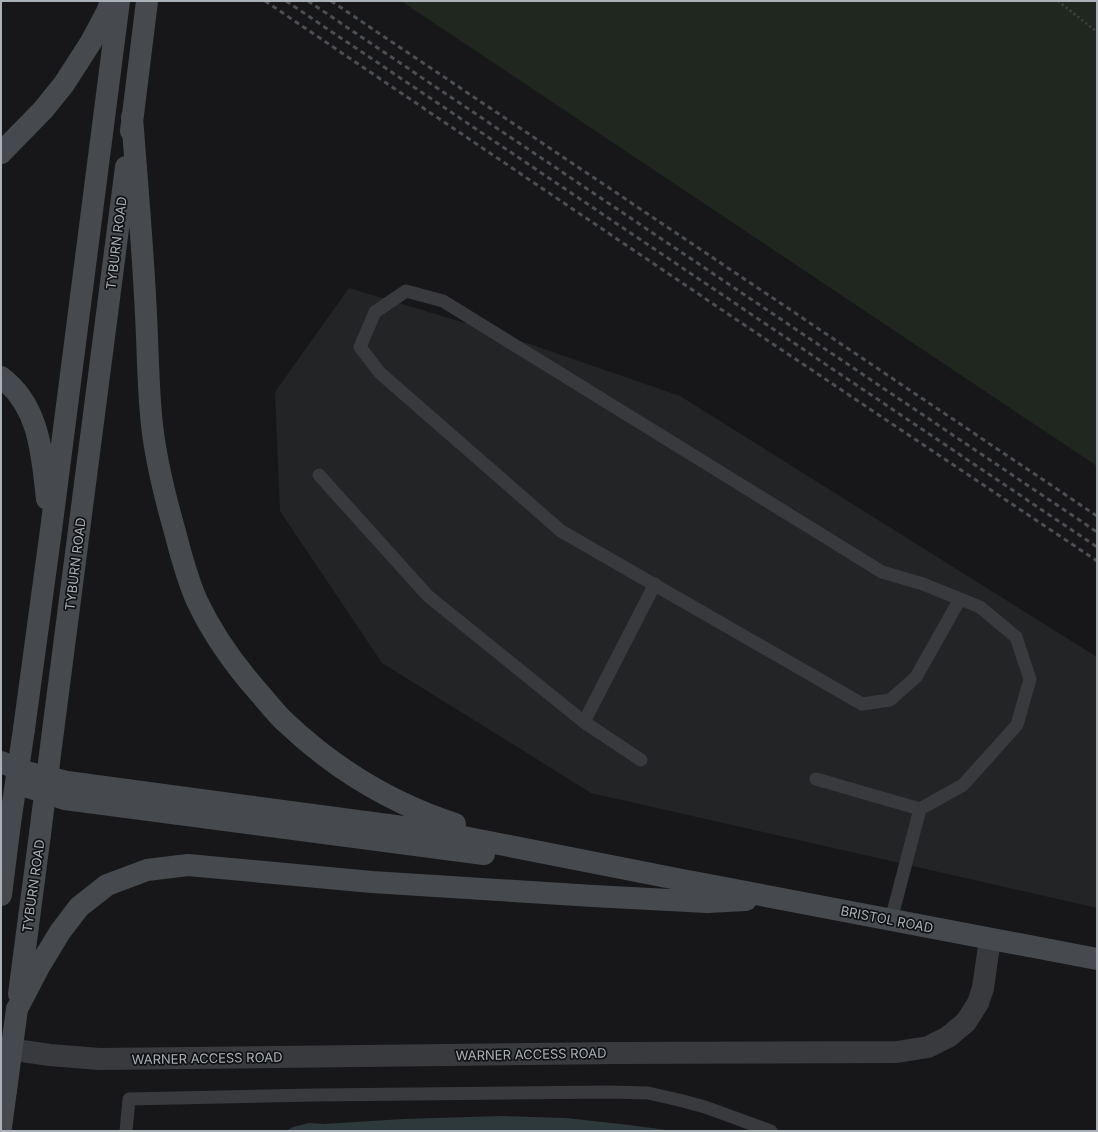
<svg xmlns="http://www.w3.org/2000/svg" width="1098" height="1132" viewBox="0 0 1098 1132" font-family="Inter,sans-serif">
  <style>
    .built { fill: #232426 }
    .green { fill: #20271f }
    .water { fill: #2e393c }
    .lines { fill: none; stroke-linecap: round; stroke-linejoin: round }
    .path { stroke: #3e4245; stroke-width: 2.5; stroke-dasharray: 2 3; stroke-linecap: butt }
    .lane { stroke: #383a3e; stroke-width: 13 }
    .street { stroke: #383a3e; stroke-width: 22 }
    .secondary { stroke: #464a4e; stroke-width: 22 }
    .rail { stroke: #4b4f53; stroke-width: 3; stroke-dasharray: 5 4; stroke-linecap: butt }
    .secondary-bridge { stroke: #464a4e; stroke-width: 22 }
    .labels { text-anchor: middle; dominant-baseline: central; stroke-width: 3.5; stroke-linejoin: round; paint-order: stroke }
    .street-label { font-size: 13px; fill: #aab2b8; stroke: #121214 }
  </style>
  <rect width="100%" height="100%" fill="#171719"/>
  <path class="built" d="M349 288 492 331 680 396 1097 657V908L591 793 382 663 280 511 275 392Z"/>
  <path class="green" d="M401 1H1097V466Z"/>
  <path class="water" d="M502 1116 566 1118 629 1125 674 1131H286L293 1127 309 1123 324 1124 403 1119Z"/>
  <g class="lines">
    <path class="path" d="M1058 1 1097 32"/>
    <path class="lane" d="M319 475 428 596 584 722 641 760
      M584 722 655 584
      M816 779 920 809 891 920
      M920 809 963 785 1017 725 1030 679 1016 637 980 607 923 584 882 572 443 301 406 291 375 312 360 347 380 373 561 531 862 704 890 700 916 677 960 599
      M126 1131 129 1099 316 1095 608 1092 648 1093 679 1100 705 1107 771 1131"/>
    <path class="street" d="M1 1048 50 1055 99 1059 615 1053 897 1052 928 1047 948 1037 966 1022 978 1003 983 988 990 939"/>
    <path class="secondary" d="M132 117C137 183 143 249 146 315 148 352 148 389 152 425 156 461 165 497 175 532 181 555 187 579 197 601 213 635 236 667 261 695 268 703 275 712 283 720 332 767 391 803 455 824
      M131 131 147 1
      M1 153 43 110 64 84 91 42 107 12 111 1
      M1 377C40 406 42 455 47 499
      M24 729 51 530 119 1
      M53 731 126 167
      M1 762 26 772 67 782 433 831 677 879 1097 959
      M28 787 65 799 484 854
      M1 895 10 823
      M19 994 40 834
      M17 1009 40 965 60 932 79 907 107 885 147 870 188 865 372 882 593 896 707 902 746 900
      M1 1127 6 1090"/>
    <path class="rail" d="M265 1 731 316 1097 561
      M286 1 1097 547
      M308 1 1097 532
      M331 1 1097 516"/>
    <path class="secondary-bridge" d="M10 823 24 729
      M40 834 53 731
      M6 1090 17 1009"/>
  </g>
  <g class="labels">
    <g class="street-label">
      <text transform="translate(116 243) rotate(-83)">TYBURN ROAD</text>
      <text transform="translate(75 564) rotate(-83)">TYBURN ROAD</text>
      <text transform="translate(33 886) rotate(-82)">TYBURN ROAD</text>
      <text transform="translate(887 919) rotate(11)">BRISTOL ROAD</text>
      <text transform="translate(531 1054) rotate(-1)">WARNER ACCESS ROAD</text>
      <text transform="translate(207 1058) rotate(-1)">WARNER ACCESS ROAD</text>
    </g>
  </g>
  <rect width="1098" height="1132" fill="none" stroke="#aab2b8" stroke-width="4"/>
</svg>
